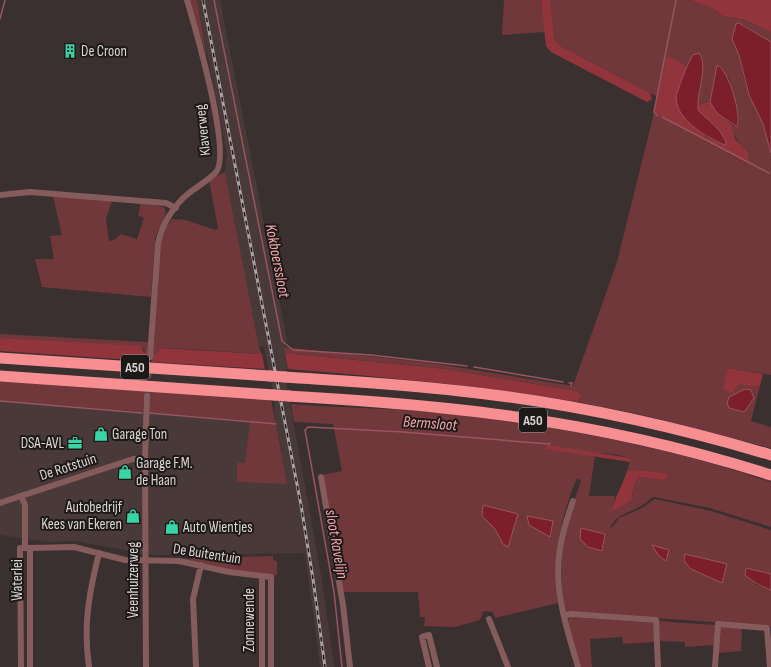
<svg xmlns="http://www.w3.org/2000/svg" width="771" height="667" viewBox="0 0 771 667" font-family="'Sofia Sans Condensed',sans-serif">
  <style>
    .built { fill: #4a3939 }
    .green { fill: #70383a; fill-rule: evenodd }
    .forest { fill: #92343c }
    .water { fill: #7c1f2b; stroke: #98555e }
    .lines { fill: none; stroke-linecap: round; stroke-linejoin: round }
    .stream { stroke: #98555e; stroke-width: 1.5 }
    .street-tunnel { stroke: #524949; stroke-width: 6; stroke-dasharray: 6 3; stroke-linecap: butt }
    .street { stroke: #865b5c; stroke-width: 6 }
    .highway { stroke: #f78e92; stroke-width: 11 }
    .rail-casing { stroke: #aaa2a2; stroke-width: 3 }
    .rail { stroke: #1e1919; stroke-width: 1.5; stroke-dasharray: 4.5; stroke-linecap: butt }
    .highway-bridge { stroke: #f78e92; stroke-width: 11 }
    .labels { text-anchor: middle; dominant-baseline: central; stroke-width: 4; stroke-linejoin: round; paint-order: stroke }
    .shield { fill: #1e1919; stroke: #a29c9c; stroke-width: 1 }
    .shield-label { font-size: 14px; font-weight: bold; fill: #dbd4d4 }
    .poi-label { font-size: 15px; fill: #dbd4d4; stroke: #1e1919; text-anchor: start }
    .street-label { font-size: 15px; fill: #dbd4d4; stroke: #1e1919 }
    .water-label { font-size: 16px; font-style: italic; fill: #f6a7a8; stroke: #1e1919 }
  </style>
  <rect width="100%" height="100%" fill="#3a3030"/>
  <path class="built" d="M197 0H220L287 340 284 347 288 369 284 370 322 580 334 667H320L305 553 153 555 75 541 48 542 0 535V400L273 417 275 402 264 347H259L225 172 227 156Z"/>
  <path class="green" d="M189 0H197L207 57Z
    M504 0H541L545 32 502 35Z
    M550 0H690L714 9 723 16 745 20 771 32V42L742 24H736L734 31 745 83 763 124 771 153V375L728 368C737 381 743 389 760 386L751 421 771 427V448L643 415 578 402 580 400 576 391 445 369 285 353 284 347 431 363 573 386 617 262 654 113 747 164 748 152C739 143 734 138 732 125L737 127C743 115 730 91 729 78L715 73 710 102 697 105 702 69 693 55 687 66 667 55 658 97 650 93 559 45 555 40ZM754 398 744 412 729 408Z
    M225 172 259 347 262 354 169 348H161L157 353 153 354 160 243 165 229 172 219 185 220 216 230 218 228 209 180Z
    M53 196 112 201 106 219 109 241 114 240 121 234 137 239 144 218 138 215 141 203 164 207C170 217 157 228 155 239L151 297 42 287 35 259H54L50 236 62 235Z
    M0 334 148 342V353H145L144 349 0 338Z
    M0 381 271 399 287 484 237 482V463H245L250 421 148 412 150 397 144 396 143 412 0 401Z
    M291 404C341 408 392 408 442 413 552 425 665 446 771 482V527L710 508 654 497C649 499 646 503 641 506 629 513 614 515 610 530L619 518 640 509 655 499 711 511 771 530V574L746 568 745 574 757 585 771 590V626L566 612C555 565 565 525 581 481L577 478C561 515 551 563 558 603L495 618 493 612 486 611 483 612 480 620 455 627 424 626 425 617H420L418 592H341L322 475 342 471 333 424 294 422ZM546 449 613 454 631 458 627 471 636 470 666 473 665 480 639 477 635 483 632 496 613 511 615 496H589L595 456ZM552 521 550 536H549L541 531Z
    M273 556V560L277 561V575H275L273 581 181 559Z
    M571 617 653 623 655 642 623 644 622 637 590 639 592 667H579L568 620Z
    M657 621 715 625 714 645 685 647V642L659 641Z
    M719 626 742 628 741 651 718 653Z"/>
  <path class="forest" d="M541 0H550L555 40 559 45 650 93 652 98 651 100 647 102 551 52 546 46Z
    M690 0H771V32L745 20 723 16 714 9Z
    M667 55 687 66 680 85 686 120 706 137 723 144C722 129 708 121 698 110L697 105 710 102 717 113 732 125 735 139 748 152V164L654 113Z
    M0 338 140 346 145 353H148L147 361 0 351Z
    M161 348 262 354 265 369 152 362 153 354 157 353Z
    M285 353 445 369 576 391 581 396 578 402C482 386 385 377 288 369Z
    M728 368 763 374 760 386 752 387 739 384 732 393 728 392 723 388Z
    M547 445 631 458 630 462 545 449Z
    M636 470 666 473 667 477 665 480 639 477 635 483 631 500 612 512C615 495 622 487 627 471Z"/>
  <path class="water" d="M739 23 771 42V153L763 124 749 95 739 55 732 39 736 24Z
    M699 53C709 66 696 94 698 110L719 130 726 141 725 145C706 137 678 121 676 99 676 92 687 66 691 58L693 55Z
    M717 65C729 70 742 116 737 127L717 113 710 102Z
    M745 389 751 390 754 398 744 412 729 408 727 403 729 397Z
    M483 505 518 514 508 547 503 544 495 529 482 516Z
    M527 516 553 521 550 537 529 525Z
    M581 528 605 534 602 551 588 547 580 539Z
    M652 545 669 550 666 561 658 555Z
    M685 554 727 564 722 583 691 569 684 561Z
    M746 568 771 574V590C761 586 753 582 745 575Z"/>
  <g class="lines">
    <path class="stream" d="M214 0 282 341 293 350 371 355 467 366
      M0 19 5 0
      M658 116 654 112 676 0
      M662 117 769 173
      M474 367 563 382
      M569 383H572L571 386
      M0 401 142 413
      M149 413 276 424
      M342 667 334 592 305 430 308 427 403 432 549 444 550 443"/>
    <path class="street-tunnel" d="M147 396 150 357"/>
    <path class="street" d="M0 195 30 192 166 203 176 208
      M150 357 158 244C161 225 175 204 189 193 198 186 209 180 216 172 232 153 195 27 187 0
      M321 477 343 605 350 667
      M21 496 25 505V548
      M573 501C568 516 562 532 560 549 553 589 567 629 578 667
      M0 503 133 459H145
      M30 548 74 547 125 560 179 561 229 572 262 576
      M564 616 571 614 656 620 658 667
      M489 619 508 667
      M21 667 20 548H30V667
      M89 667C83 625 89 593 99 553
      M146 667 145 459 147 396
      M196 667 193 599 201 565
      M262 667V576L271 577V667
      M429 667 422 637 429 635 437 667
      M715 667 718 624 767 628 770 667"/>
    <path class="highway" d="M0 358 270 376
      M0 376 274 395
      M285 377C344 381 402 384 460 391 566 402 670 425 771 455
      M289 396C340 399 392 402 443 408 554 419 665 441 771 475"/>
    <defs>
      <path id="rail" d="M203 0 301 505 313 579 325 667"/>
    </defs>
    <use href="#rail" class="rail-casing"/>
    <use href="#rail" class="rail"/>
    <path class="highway-bridge" d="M270 376 285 377
      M274 395 289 396"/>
  </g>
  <defs>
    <symbol id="building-bare" viewBox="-9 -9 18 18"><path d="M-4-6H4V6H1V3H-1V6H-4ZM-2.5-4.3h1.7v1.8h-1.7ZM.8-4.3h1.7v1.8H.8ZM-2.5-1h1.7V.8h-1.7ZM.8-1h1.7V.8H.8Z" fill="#37d4a6" stroke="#1e1919" stroke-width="2.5" paint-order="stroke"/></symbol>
    <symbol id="shop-bare" viewBox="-9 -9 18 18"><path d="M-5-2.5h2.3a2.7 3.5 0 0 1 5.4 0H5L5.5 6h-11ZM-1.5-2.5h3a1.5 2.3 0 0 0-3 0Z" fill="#37d4a6" stroke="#1e1919" stroke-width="2.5" paint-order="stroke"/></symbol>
    <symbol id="office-bare" viewBox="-9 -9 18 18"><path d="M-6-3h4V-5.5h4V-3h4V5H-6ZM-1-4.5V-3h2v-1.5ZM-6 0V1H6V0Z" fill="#37d4a6" stroke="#1e1919" stroke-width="2.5" paint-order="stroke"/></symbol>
  </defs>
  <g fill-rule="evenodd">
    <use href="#building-bare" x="60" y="41" width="20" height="20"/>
    <use href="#shop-bare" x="91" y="424" width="20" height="20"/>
    <use href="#office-bare" x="65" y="433" width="20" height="20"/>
    <use href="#shop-bare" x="115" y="462" width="20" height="20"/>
    <use href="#shop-bare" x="123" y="506" width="20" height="20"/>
    <use href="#shop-bare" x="162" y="517" width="20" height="20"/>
  </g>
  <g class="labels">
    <g class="shield">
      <rect x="121" y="355" width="28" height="24" rx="3"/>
      <rect x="519" y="408" width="28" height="24" rx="3"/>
    </g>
    <g class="shield-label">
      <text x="135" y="367">A50</text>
      <text x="533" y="420">A50</text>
    </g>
    <g class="poi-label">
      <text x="81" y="51">De Croon</text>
      <text x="112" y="434">Garage Ton</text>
      <text x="64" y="443" text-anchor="end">DSA-AVL</text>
      <text x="136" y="463">Garage F.M.<tspan x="136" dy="17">de Haan</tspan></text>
      <text x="122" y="507" text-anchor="end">Autobedrijf<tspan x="122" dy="17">Kees van Ekeren</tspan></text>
      <text x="183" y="527">Auto Wientjes</text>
    </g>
    <g class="street-label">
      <text transform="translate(203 130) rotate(-96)">Klaverweg</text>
      <text transform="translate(68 467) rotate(-18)">De Rotstuin</text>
      <text transform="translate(207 554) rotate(9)">De Buitentuin</text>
      <text transform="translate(17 580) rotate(-90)">Waterlei</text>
      <text transform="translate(133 580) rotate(-90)">Veenhuizerweg</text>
      <text transform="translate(249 620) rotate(-90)">Zonnewende</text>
    </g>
    <g class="water-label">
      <text transform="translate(277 261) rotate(79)">Kokboerssloot</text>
      <text transform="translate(430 424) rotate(4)">Bermsloot</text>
      <text transform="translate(336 544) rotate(80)">sloot Ravelijn</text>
    </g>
  </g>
</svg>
